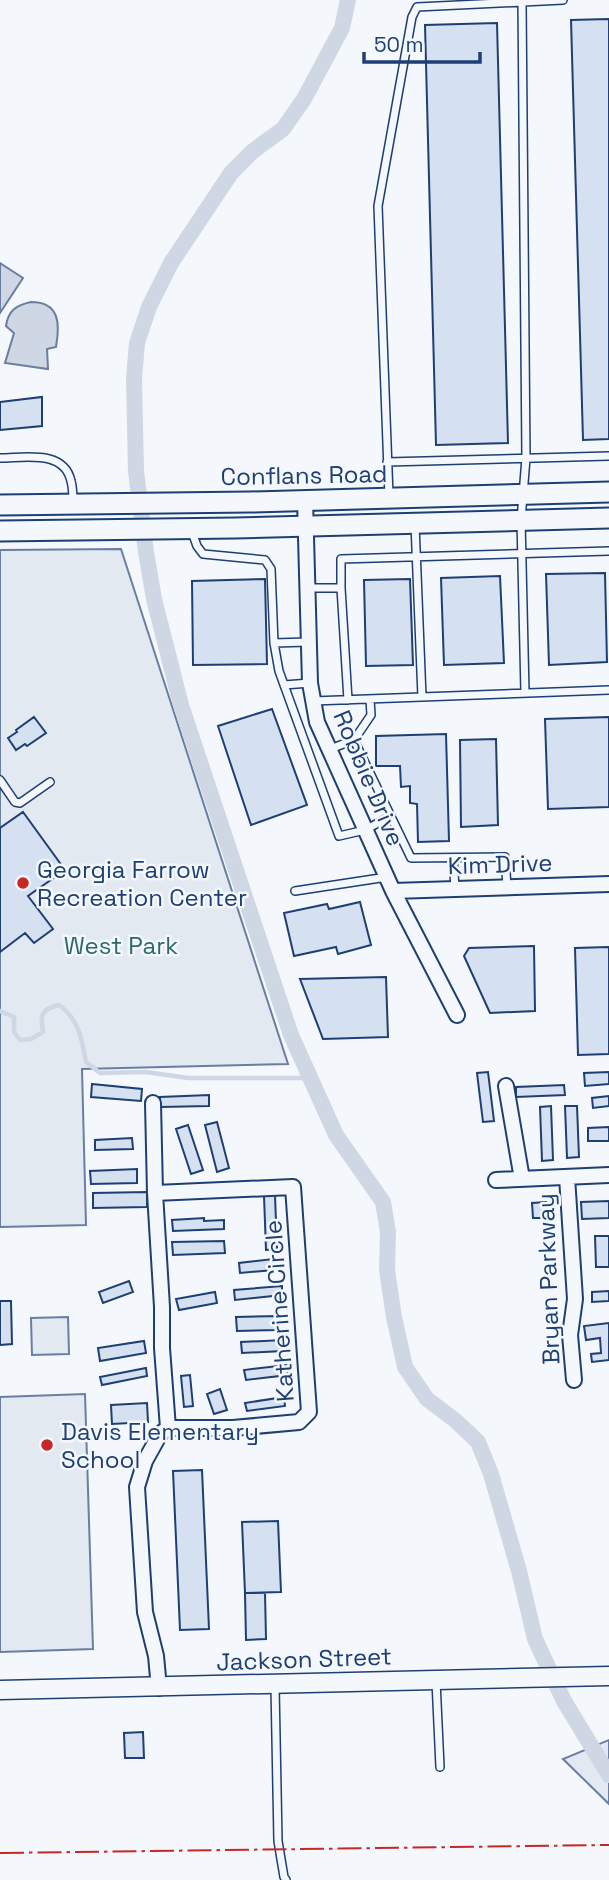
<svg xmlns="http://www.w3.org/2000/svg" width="609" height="1880" viewBox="0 0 609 1880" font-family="'Space Grotesk',sans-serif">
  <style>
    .green { fill: #e3e9f0; stroke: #687fa3; stroke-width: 2 }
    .water { fill: #cfd7e4; stroke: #687fa3; stroke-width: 2 }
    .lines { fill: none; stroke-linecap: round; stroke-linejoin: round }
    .stream { stroke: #cfd7e4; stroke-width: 4.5 }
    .canal { stroke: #cfd7e4; stroke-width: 16 }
    .building { fill: #d5e0f0; stroke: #1d3f73; stroke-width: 2 }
    .service-casing { stroke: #1d3f73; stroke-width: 10 }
    .minor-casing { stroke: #1d3f73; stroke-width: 18 }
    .tertiary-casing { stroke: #1d3f73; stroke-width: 21 }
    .secondary-casing { stroke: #1d3f73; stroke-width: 23 }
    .service { stroke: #f4f7fb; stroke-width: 7 }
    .minor { stroke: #f4f7fb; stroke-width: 14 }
    .tertiary { stroke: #f4f7fb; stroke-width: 18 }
    .secondary { stroke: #f4f7fb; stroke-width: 19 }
    .power { stroke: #c62828; stroke-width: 2; stroke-dasharray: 24 5 3.5 5; stroke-linecap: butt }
    .poi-dot { fill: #c62828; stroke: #f4f7fb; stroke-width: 2.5 }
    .labels { text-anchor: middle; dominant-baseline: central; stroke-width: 5; stroke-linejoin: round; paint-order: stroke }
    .street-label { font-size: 24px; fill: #1d3f73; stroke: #f4f7fb }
    .poi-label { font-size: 24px; fill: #1d3f73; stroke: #f4f7fb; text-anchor: start }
    .park-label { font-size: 24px; fill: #2c6c60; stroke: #f4f7fb }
  </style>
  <rect width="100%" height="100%" fill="#f4f7fb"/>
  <path class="green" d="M121 549 288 1064 82 1069 86 1225 0 1227V550Z
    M68 1317 69 1354 32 1355 31 1318Z
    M85 1394 93 1649 0 1652V1397Z
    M609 1740V1804L563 1759Z"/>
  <path class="water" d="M0 263 23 278 0 313Z
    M31 302C60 302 60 324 56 347L47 349 48 369 5 363 14 333 6 326C8 311 16 305 31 302Z"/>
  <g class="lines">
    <path class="stream" d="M0 1011 14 1017V1032L20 1040 31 1039 43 1032C40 1015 41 1009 59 1005 79 1019 82 1040 86 1062L100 1073 146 1072 188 1078H311"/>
    <path class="canal" d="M348 0 342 28 304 99 283 129 253 151 231 173 171 263 149 307 137 343 134 379 136 471 146 552 154 599 181 705 291 1035 336 1135 383 1202 388 1232 387 1270 394 1317 405 1367 427 1399 456 1421 478 1442 491 1474 519 1571 535 1639 564 1701 609 1775"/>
  </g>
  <path class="building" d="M609 19V439L583 440 571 20Z
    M497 23 508 443 436 445 425 25Z
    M42 397V426L0 430V402Z
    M605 573 607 662 549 665 546 574Z
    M500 576 504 663 444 665 441 578Z
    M265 579 267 664 193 665 192 581Z
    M410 579 413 665 366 666 364 580Z
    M272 709 307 805 251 825 218 726Z
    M34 717 46 733 27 746 25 744 16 750 8 738 17 732 16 730Z
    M609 717V807L548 809 545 719Z
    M446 734 449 841 418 842 417 804 410 803V786L401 787 400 766H376V736Z
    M496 739 498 825 461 827 460 740Z
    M23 812 65 870 28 896 53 929 34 943 25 933 0 952V828Z
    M360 902 371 945 338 954 336 947 294 956 284 913 327 904 329 909Z
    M534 946 535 1011 490 1013 464 956 469 948Z
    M609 947V1054L578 1055 575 948Z
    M386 977 388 1037 323 1039 300 979Z
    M488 1072 494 1121 483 1122 477 1073Z
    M609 1072V1084L585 1086 584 1073Z
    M92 1084 142 1089 141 1101 91 1097Z
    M564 1085 565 1095 516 1097V1087Z
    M209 1095V1106L160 1107V1097Z
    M609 1096V1106L593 1108 592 1098Z
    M551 1106 553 1160 542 1161 540 1107Z
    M565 1106H577L579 1157 567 1158Z
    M217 1122 229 1168 217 1172 205 1125Z
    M188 1125 203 1170 191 1174 176 1129Z
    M609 1127V1141H588V1128Z
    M132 1138 133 1149 95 1150V1140Z
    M137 1169V1183L91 1184 90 1171Z
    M147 1192V1207L93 1208V1193Z
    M275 1195 277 1249 266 1250 264 1196Z
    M609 1201V1218L582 1219 581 1202Z
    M546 1202V1218H533L532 1203Z
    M204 1218V1221L224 1220V1229L173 1231 172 1220Z
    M595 1236H609V1267H596Z
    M224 1241 225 1253 173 1255 172 1242Z
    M273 1259 274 1270 240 1273 239 1263Z
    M129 1281 133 1292 103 1303 99 1292Z
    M282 1286V1295L235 1300 234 1290Z
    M609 1291V1301L592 1302V1292Z
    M215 1292 217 1303 179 1310 176 1299Z
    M0 1301H11L12 1344 0 1345Z
    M279 1316V1330L237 1331 236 1317Z
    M609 1323V1360L592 1362 591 1354 601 1353 600 1338 586 1340 584 1326Z
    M283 1340V1351L242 1353 241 1342Z
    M144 1341 146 1353 100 1361 98 1348Z
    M287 1365 288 1375 246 1380 244 1370Z
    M146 1368 147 1376 102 1385 100 1377Z
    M190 1375 193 1406 184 1407 181 1376Z
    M220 1389 227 1410 214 1414 207 1394Z
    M284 1397 285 1406 247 1411 245 1403Z
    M147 1403 148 1422 112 1424 111 1405Z
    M202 1470 209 1629 180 1630 173 1471Z
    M278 1521 281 1592 245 1593 242 1522Z
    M245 1593H265L266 1639 246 1640Z
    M143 1732 144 1758H125L124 1733Z"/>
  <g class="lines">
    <defs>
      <path id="service" d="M522 2 526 458 521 520 525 693
        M0 458C24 458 64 449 71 481 73 488 73 496 73 503
        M387 462 609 456
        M389 496 378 206 412 17 417 7 563 0
        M415 524 422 697
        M191 529 197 546 203 554 265 560 271 569 274 643 308 642
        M308 588H341V559L609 551
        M341 588 348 700
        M274 643 279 671 339 836 365 830 391 816
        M284 685 310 683
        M313 701 609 690
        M354 740 371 715 370 699
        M330 749 354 740 411 858 505 857 507 887
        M0 780 15 802 20 803 50 782
        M453 858 455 888
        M295 891 387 877
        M436 1681 440 1767
        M275 1686 278 1841 284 1877 286 1880"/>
      <path id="minor" d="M305 500 310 683 317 722 393 891 457 1015
        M393 891 609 884
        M506 1086 522 1179
        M153 1103 155 1193 162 1307V1348L168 1428H233L299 1422 309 1412 293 1187 155 1193
        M567 1177 575 1299 570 1335 574 1380
        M496 1180 609 1175
        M159 1688 156 1656 145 1612 137 1487 145 1461 160 1434 168 1428"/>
      <path id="tertiary" d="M0 1690 609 1676"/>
      <path id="secondary" d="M0 505 250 502 609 492
        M0 531 235 528 609 518"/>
    </defs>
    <use href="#service" class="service-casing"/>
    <use href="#minor" class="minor-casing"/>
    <use href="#tertiary" class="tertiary-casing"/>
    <use href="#secondary" class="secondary-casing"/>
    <use href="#service" class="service"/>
    <use href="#minor" class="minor"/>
    <use href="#tertiary" class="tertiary"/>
    <use href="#secondary" class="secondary"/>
    <path class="power" d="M0 1853 609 1845"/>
  </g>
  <g class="poi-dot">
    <circle cx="23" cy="883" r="7"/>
    <circle cx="47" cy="1445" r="7"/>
  </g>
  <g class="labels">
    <g class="street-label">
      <text transform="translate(304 475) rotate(-1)">Conflans Road</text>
      <text transform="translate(369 778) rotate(67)">Robbie Drive</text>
      <text transform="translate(500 864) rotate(-2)">Kim Drive</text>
      <text transform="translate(548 1279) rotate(-92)">Bryan Parkway</text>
      <text transform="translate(279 1311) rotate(-94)">Katherine Circle</text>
      <text transform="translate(304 1659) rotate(-2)">Jackson Street</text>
    </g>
    <g class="poi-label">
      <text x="37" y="869">Georgia Farrow<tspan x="37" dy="28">Recreation Center</tspan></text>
      <text x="61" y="1431">Davis Elementary<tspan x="61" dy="28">School</tspan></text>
    </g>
    <g class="park-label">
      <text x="121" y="945">West Park</text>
    </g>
  </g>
  <path d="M364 52v10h116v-10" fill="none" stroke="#1d3f73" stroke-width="3.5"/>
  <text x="374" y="52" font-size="21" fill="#1d3f73" stroke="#f4f7fb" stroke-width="5" paint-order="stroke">50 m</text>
</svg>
